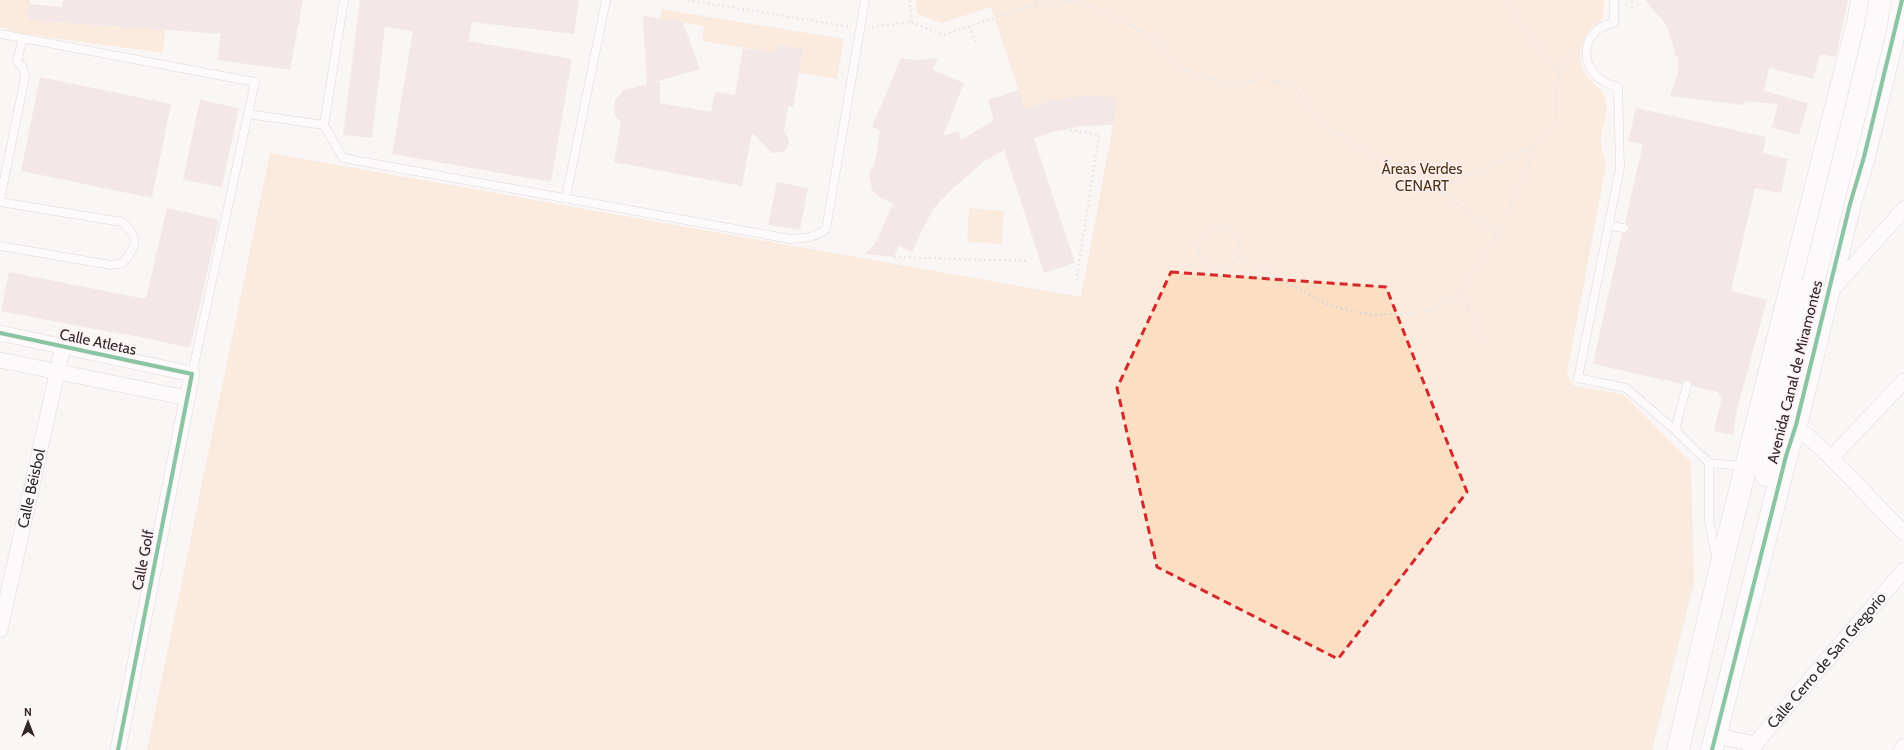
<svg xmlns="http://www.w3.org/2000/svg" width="1904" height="750" viewBox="0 0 1904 750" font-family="Cabin,sans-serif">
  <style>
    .green { fill: #fcdec2 }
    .building { fill: #ead8d4 }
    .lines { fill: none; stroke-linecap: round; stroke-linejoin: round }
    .lane-casing { stroke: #c1babb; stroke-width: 9 }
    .street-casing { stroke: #c1babb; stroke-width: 16 }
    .secondary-casing { stroke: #c1babb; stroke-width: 23 }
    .path { stroke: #dad7d8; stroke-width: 2.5; stroke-dasharray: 2 3; stroke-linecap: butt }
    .lane { stroke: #fefefe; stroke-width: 8 }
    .street { stroke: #fefefe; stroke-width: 15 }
    .secondary { stroke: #fefefe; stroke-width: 22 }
    .secondary-bridge-casing { stroke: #c1babb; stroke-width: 23; stroke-linecap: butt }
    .secondary-bridge { stroke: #fefefe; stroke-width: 22 }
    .cycleway-casing { stroke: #fdf2f4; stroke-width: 6 }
    .cycleway { stroke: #00873e; stroke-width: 4 }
    .marked { fill: none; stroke: #d62828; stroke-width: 3; stroke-dasharray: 8 5; stroke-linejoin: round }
    .labels { text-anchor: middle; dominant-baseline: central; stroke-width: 3; stroke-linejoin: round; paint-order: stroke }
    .park-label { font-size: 15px; fill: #4f3412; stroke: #fdf2f4 }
    .street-label { font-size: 15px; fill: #312729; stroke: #fdf2f4 }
  </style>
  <rect width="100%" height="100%" fill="#faf5f5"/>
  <path class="green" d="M0 0H30L28 20 165 30 163 53 17 33 0 27Z
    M916 0H1604L1603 19C1583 31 1573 54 1587 76 1595 88 1605 87 1606 105 1608 117 1600 130 1601 142 1601 149 1605 158 1606 166L1567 373 1574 386 1623 394 1691 462 1694 583 1652 750H147L270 153 1081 297 1118 98C1083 95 1059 97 1025 109L991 7 942 23 917 14Z
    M661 9 844 39 837 79 799 73 777 53 702 41 704 26 660 18Z
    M969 208 1004 211 1002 244 967 242Z"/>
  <path class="building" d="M63 0H303L290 70 217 60 221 34 28 20 29 4 62 7Z
    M360 0H579L574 34 472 22 469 41 572 59 551 182 392 154 413 31 385 27 372 138 343 135Z
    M1645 0H1848L1836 57 1820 54 1813 79 1769 68 1764 91 1808 103 1799 135 1772 128 1778 104 1745 101 1744 105 1670 96 1678 73V56H1675L1673 44 1665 23Z
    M643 16 683 22 700 69 654 82 660 83V103L711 112 715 92 735 95 743 48 777 53 778 45 803 49 793 107H788L784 130 789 140 788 147 783 152 772 153 752 132 742 186 614 162 621 122 615 115 614 109 615 100 624 90 647 84Z
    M901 58 918 60 938 58 932 70 964 83 943 136 958 131 961 140 994 120 988 100 1019 90 1025 109 1049 101 1089 95 1118 98 1113 125 1081 126 1053 132 1034 138 1075 263 1044 273 1004 150 986 160 953 188 934 208 922 230 912 252 899 245 894 257 865 254 875 244 893 204 878 196 872 190 869 175 875 161 880 131 872 127Z
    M40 77 171 104 152 198 21 171Z
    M200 100 239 108 222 187 183 180Z
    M1636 108 1766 137 1763 153 1788 159 1781 193 1755 188 1731 291 1767 300 1737 409 1733 435 1714 431 1722 396 1718 395 1719 392 1692 386 1691 381 1688 380 1683 381 1682 384 1593 364 1622 233H1626L1629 229V226L1625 223 1643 144 1628 141Z
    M777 182 808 188 800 230 768 225Z
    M167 208 219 220 190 348 127 334 126 335 1 311 9 272 146 299Z"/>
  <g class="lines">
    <defs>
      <path id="lane" d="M1614 0V23C1577 28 1576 78 1618 87L1620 168 1578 378 1626 388 1675 430
        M0 34 255 82 248 114
        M324 125 343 158 790 239C805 238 815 238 826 229L865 0
        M566 197 606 0
        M0 200 25 77 23 68 17 61 23 38
        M0 202 122 222C140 238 137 246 123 263L111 265 0 246
        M1609 226 1624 228
        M192 374 248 114 324 125 344 0
        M1687 385 1675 430 1709 463V521L1716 557
        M1709 463 1744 466"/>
      <g id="street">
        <path d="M1830 292 1904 209"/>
        <path d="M0 333 192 374 118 750"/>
        <path d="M0 360 187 398"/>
        <path d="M1796 425 1831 458 1904 533"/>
        <path d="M1831 458 1904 381"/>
        <path id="s1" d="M0 630 63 346"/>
        <path d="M1716 736 1756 744"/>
        <path id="s2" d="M1750 750 1904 570"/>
        <path d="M1901 750 1904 746"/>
      </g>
      <path id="secondary" d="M1766 475 1813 284
        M1678 750 1719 574 1826 146 1858 22 1862 0
        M1712 750 1786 456 1796 425 1850 204 1864 157 1902 0"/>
    </defs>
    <use href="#lane" class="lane-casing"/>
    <use href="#street" class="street-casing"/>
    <use href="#secondary" class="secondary-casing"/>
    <path class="path" d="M688 0 850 27
      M910 0 911 22
      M1506 0 1517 20 1558 73
      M1031 6 1039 0
      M1632 8V0
      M970 26 976 45
      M872 27 911 22 943 35 1031 6 1078 0 1154 37 1181 69 1228 84 1263 79 1285 84 1296 90 1331 131 1437 188 1497 235
      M1065 129 1099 135 1076 282
      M1438 188 1538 145
      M894 257 1029 261
      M1239 257C1243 243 1237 228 1221 227 1214 227 1208 230 1204 235 1185 257 1222 286 1239 257L1327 304 1350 311 1375 315 1424 312 1443 303 1460 291
      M1485 343 1460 291 1497 235 1538 144 1555 125 1558 73 1575 49"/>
    <use href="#lane" class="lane"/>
    <use href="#street" class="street"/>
    <use href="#secondary" class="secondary"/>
    <defs>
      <path id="secondary-bridge" d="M1813 284 1875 31 1880 0"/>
    </defs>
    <use href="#secondary-bridge" class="secondary-bridge-casing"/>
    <use href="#secondary-bridge" class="secondary-bridge"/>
    <defs>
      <path id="cycleway" d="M0 333 192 374 118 750
        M1712 750 1786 456 1796 425 1850 204 1864 157 1902 0"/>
    </defs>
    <use href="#cycleway" class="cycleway-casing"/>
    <use href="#cycleway" class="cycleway"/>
  </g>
  <path d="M0 0H1904V750H0ZM1171 272 1386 287 1467 492 1338 659 1157 567 1117 388Z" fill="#faf5f5" fill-opacity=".55" fill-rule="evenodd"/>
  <path class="marked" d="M1171 272 1386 287 1467 492 1338 659 1157 567 1117 388Z"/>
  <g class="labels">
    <g class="park-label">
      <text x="1422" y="169">Áreas Verdes<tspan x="1422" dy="17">CENART</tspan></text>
    </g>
    <g class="street-label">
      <text transform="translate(98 342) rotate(12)">Calle Atletas</text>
      <text transform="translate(1795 372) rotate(-76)">Avenida Canal de Miramontes</text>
      <text stroke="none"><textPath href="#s1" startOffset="145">Calle Béisbol</textPath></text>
      <text transform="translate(143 560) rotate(-79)">Calle Golf</text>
      <text stroke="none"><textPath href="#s2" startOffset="118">Calle Cerro de San Gregorio</textPath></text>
    </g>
  </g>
  <g transform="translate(28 722)" stroke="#fdf2f4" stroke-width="3" paint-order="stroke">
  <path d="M0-3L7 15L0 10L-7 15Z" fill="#312729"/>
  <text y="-6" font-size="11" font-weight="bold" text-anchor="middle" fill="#312729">N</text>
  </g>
</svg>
